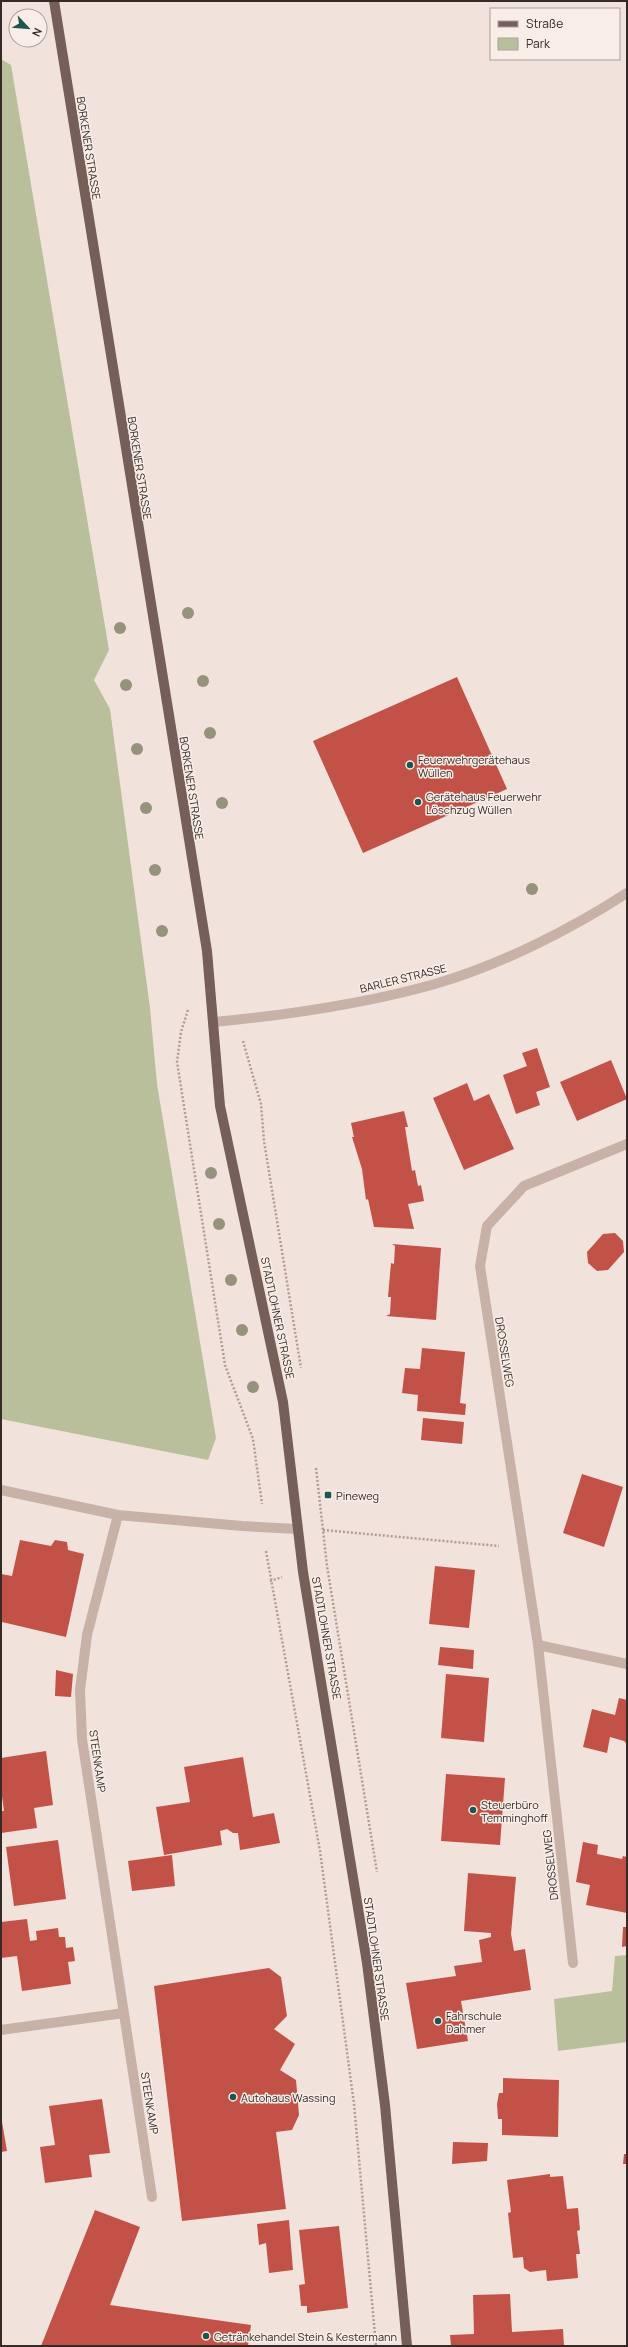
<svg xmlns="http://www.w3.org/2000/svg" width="628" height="2347" viewBox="0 0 628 2347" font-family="Manrope,sans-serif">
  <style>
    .green { fill: #b9bf9b }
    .building { fill: #c25248 }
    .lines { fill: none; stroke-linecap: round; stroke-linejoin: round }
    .path { stroke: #b49b91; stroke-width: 2.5; stroke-dasharray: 2 2; stroke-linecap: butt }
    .minor { stroke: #c8b1a7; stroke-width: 10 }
    .major { stroke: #765e59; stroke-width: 10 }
    .tree { fill: #95937b }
    .poi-dot { fill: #1e5550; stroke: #f9eee7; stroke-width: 1.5 }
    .labels { text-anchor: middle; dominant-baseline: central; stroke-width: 3; stroke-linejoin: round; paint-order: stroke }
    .street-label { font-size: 11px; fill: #352a27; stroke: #f9eee7 }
    .poi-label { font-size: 11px; fill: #352a27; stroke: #f9eee7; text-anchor: start }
  </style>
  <rect width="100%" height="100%" fill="#f1e3db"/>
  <path class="green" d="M1 59 11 65 109 650 94 680 110 709 150 1008 157 1084 216 1438 208 1460 1 1419Z
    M627 1955V2042L558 2051 554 1999 612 1991 615 1956Z"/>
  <path class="building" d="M457 677 507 789 363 853 313 741Z
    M537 1048 550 1087 536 1092 540 1105 516 1114 503 1075 527 1066 522 1053Z
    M611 1060 627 1099 577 1121 560 1082Z
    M467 1083 474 1101 489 1094 514 1149 464 1170 433 1098Z
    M404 1111 408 1127H405L412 1171 415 1170 418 1186 421 1185 424 1201 408 1204 414 1229 374 1227 368 1199 366 1200 362 1169 352 1137H354L351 1123Z
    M615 1233 623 1241 624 1252 608 1270 597 1271 588 1263 587 1252 603 1234Z
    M392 1244 441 1248 436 1320 386 1316 390 1314 391 1297H388L391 1263 394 1264 395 1246Z
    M422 1348 465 1352 460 1403 466 1404 465 1415 417 1411 418 1395 402 1393 405 1368 420 1369Z
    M423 1418 464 1422 462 1444 421 1440Z
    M582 1474 623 1487 604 1547 563 1533Z
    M20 1540 51 1546 55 1540 67 1542 68 1550 84 1554 66 1637 2 1622 1 1626V1574L12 1576Z
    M435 1566 475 1570 469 1628 429 1624Z
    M440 1647 474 1650 473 1669 438 1665Z
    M56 1670 73 1674 71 1697 55 1696Z
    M446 1674 489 1678 484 1742 441 1738Z
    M619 1698 627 1700V1744L624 1741 610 1737 607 1753 583 1747 592 1709 615 1715Z
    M46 1751 53 1805 34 1808 37 1828 1 1833V1811H4L1 1789V1758Z
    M243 1757 253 1817 274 1813 280 1843 240 1850 238 1833H233L227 1829 220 1831 222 1845 164 1855 156 1807 190 1802 184 1767Z
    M446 1774 505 1778 500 1845 441 1841Z
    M58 1840 66 1899 14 1906 6 1847Z
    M583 1842 598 1845 597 1854 622 1859 623 1856 627 1857V1913L586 1905 590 1885 576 1882Z
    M172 1855 175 1886 132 1891 128 1861Z
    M468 1873 516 1877 511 1934 514 1951 525 1949 531 1990 461 2001 468 2041 417 2049 406 1983 456 1976 454 1966 482 1962 479 1940 491 1937V1933L464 1931Z
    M27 1919 30 1941 37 1940 36 1931 58 1928 59 1937H65L66 1948 73 1947 75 1961 68 1962 71 1984 22 1991 17 1956 1 1958V1922Z
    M623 1927H627V1946L622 1947Z
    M269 1968 281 1977 287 2016 274 2029 295 2044 280 2070 296 2080 299 2115 292 2130 276 2132 286 2209 182 2221 154 1986Z
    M503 2078 559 2080 558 2137 502 2135V2119H498L497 2104 499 2093H503Z
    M102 2099 110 2153 89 2155 92 2177 45 2183 40 2147 55 2145 49 2106Z
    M1 2116 7 2151 1 2152Z
    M453 2142 488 2143 487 2161 452 2164Z
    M624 2154H627V2164H623Z
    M550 2174V2177L563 2176 567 2209 578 2208 580 2230 577 2231 580 2254H576L578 2278 547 2281 546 2270 530 2272 524 2268 523 2257 513 2258 508 2213 511 2212 507 2180Z
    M95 2210 140 2227 110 2305 251 2325 248 2346H41Z
    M289 2220 293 2270 269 2273 266 2243 259 2245 257 2224Z
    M339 2226 348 2308 307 2313V2306H301L299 2285 305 2284 299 2230Z
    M510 2294 512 2332 563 2329 564 2346H451L450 2335 474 2334 473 2295Z"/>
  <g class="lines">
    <path class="path" d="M188 1010 181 1032 177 1062 225 1365 253 1439 262 1504
      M243 1041 261 1104 264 1141 301 1368
      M316 1468 327 1566 377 1872
      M323 1530 499 1546
      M266 1551 320 1851 354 2104 376 2346
      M270 1581 282 1577"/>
    <path class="minor" d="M214 1022C288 1015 364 1004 435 984 500 965 570 930 627 893
      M1 1490 118 1515 242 1526 297 1529
      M118 1515 87 1635 80 1690 82 1739 152 2197
      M538 1645 627 1664
      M573 1963 538 1645 480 1266 487 1226 524 1186 627 1144
      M1 2030 124 2013"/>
    <path class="major" d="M54 1 207 951 220 1106 283 1402 303 1572 367 1963 385 2105 407 2346"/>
  </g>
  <g class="tree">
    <circle cx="188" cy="613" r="6"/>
    <circle cx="120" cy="628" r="6"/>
    <circle cx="203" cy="681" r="6"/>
    <circle cx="126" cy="685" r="6"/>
    <circle cx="210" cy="733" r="6"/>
    <circle cx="137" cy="749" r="6"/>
    <circle cx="222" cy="803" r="6"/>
    <circle cx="146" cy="808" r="6"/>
    <circle cx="155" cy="870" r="6"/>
    <circle cx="532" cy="889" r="6"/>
    <circle cx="162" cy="931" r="6"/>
    <circle cx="211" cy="1173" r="6"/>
    <circle cx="219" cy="1224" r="6"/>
    <circle cx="231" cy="1280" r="6"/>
    <circle cx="242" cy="1330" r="6"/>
    <circle cx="253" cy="1387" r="6"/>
  </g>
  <g class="poi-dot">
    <circle cx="410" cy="765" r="4"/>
    <circle cx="418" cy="802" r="4"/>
    <rect x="324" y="1491" width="8" height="8" rx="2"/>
    <circle cx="473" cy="1810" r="4"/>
    <circle cx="438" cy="2021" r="4"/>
    <circle cx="233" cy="2097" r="4"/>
    <circle cx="206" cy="2336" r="4"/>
  </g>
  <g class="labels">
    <g class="street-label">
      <text transform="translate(89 148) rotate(81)">BORKENER STRASSE</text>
      <text transform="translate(140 468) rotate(81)">BORKENER STRASSE</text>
      <text transform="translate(192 788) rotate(81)">BORKENER STRASSE</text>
      <text transform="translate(403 978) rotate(-14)">BARLER STRASSE</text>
      <text transform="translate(278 1318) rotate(78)">STADTLOHNER STRASSE</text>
      <text transform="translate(505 1352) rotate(81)">DROSSELWEG</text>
      <text transform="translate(327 1638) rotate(80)">STADTLOHNER STRASSE</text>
      <text transform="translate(98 1761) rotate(82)">STEENKAMP</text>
      <text transform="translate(550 1865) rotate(-96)">DROSSELWEG</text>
      <text transform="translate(377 1959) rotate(82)">STADTLOHNER STRASSE</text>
      <text transform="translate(150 2103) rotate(81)">STEENKAMP</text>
    </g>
    <g class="poi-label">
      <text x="418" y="759">Feuerwehrgerätehaus<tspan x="418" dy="13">Wüllen</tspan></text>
      <text x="426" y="796">Gerätehaus Feuerwehr<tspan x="426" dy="13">Löschzug Wüllen</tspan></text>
      <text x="336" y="1495">Pineweg</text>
      <text x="481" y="1804">Steuerbüro<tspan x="481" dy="13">Temminghoff</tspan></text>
      <text x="446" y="2015">Fahrschule<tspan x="446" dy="13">Dahmer</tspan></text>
      <text x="241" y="2097">Autohaus Wassing</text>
      <text x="214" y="2336">Getränkehandel Stein &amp; Kestermann</text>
    </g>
  </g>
  <rect width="628" height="2347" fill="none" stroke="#352a27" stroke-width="4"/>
  <rect x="490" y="8" width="130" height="52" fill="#f9eee7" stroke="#aba09a"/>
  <rect x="498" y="21" width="20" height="6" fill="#765e59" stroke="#aba09a"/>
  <text x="526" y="28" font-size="12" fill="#352a27">Straße</text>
  <rect x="498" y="38" width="20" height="12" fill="#b9bf9b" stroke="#aba09a"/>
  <text x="526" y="48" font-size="12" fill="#352a27">Park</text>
  <g transform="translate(28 28) rotate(116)"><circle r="19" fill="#f9eee7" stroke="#aba09a"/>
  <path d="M0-3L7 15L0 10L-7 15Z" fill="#1e5550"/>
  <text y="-6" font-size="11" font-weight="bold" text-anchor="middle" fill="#352a27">N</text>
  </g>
</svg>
